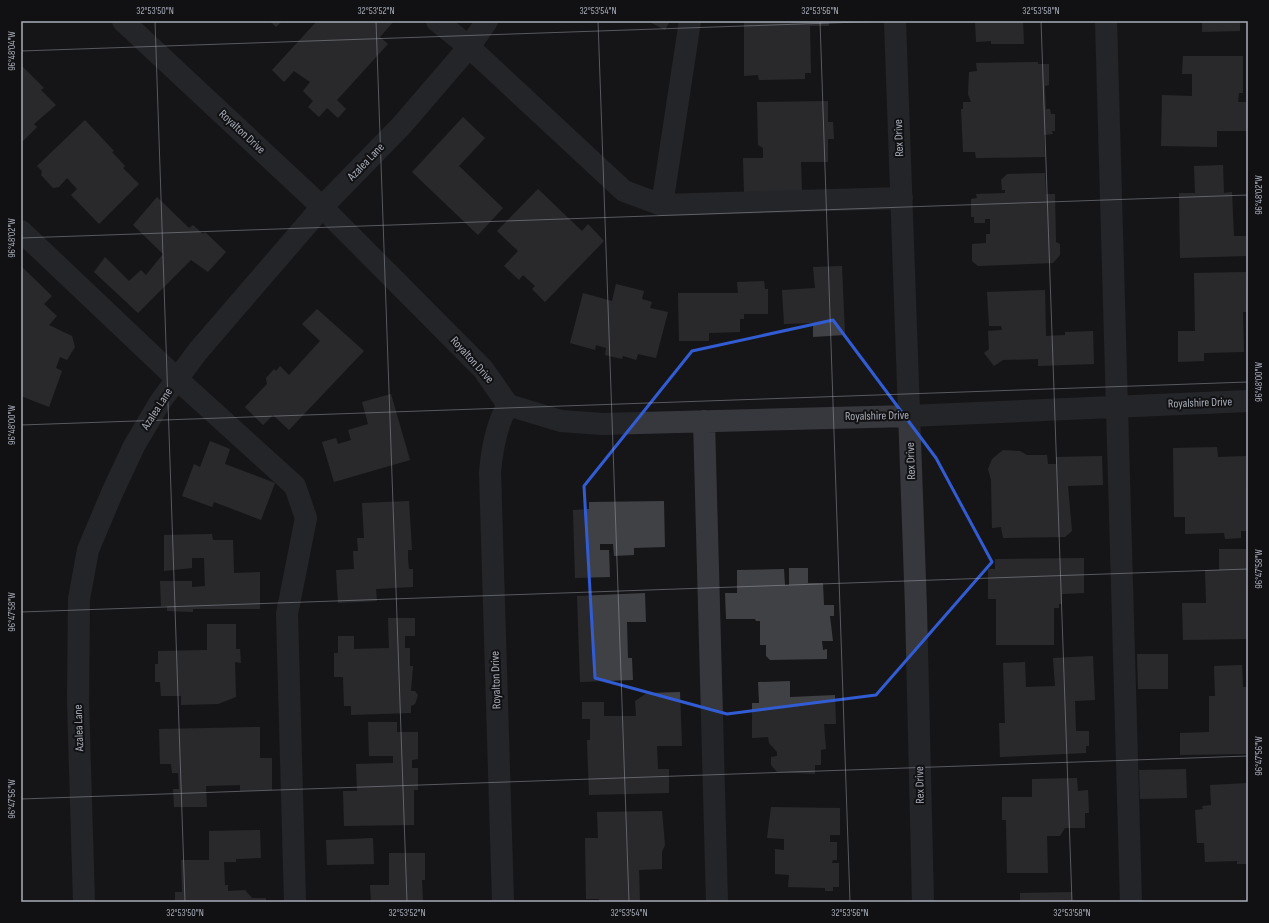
<svg xmlns="http://www.w3.org/2000/svg" width="1269" height="923" viewBox="0 0 1269 923" font-family="'Sofia Sans Condensed',sans-serif">
  <style>
    .building { fill: #404145 }
    .lines { fill: none; stroke-linecap: round; stroke-linejoin: round }
    .minor { stroke: #37383d; stroke-width: 22 }
    .marked { fill: none; stroke: #325cd3; stroke-width: 3; stroke-linejoin: round }
    .ticks { fill: none; stroke: #a8adb8; stroke-width: 1; stroke-opacity: 0.45 }
    .labels { text-anchor: middle; dominant-baseline: central; stroke-width: 4; stroke-linejoin: round; paint-order: stroke }
    .street-label { font-size: 12px; fill: #a8adb8; stroke: #111113 }
    .neatline { fill: none; stroke: #a8adb8; stroke-width: 1.5 }
    .ticks-label { font-size: 10px; text-anchor: middle; fill: #a8adb8 }
  </style>
  <rect width="100%" height="100%" fill="#161618"/>
  <path class="building" d="M270 21H282L276 27Z
    M317 21H394L380 37 388 44 337 100 346 109 338 118 327 108 319 117 308 107 313 101 303 91 310 82 294 71 284 82 272 70Z
    M648 21H670L665 30Z
    M744 21H829V26H810L811 73H805V79L759 80 758 75 744 76Z
    M975 21H1023L1024 44H991V41L976 42Z
    M1202 21H1240V31L1202 32Z
    M1183 56H1243V93H1239L1238 102H1248L1247 131H1217V147L1161 146 1162 95 1192 96V74H1182Z
    M1038 62V64H1049V85L1045 86 1046 109H1050L1051 114H1055V131H1052L1053 134 1044 135 1045 157 976 158 975 152H963L961 109H963V102H971L968 94 969 72 977 71 976 63Z
    M22 66 44 88 41 90 56 105 34 124 37 127 23 141 21 139V68Z
    M828 101V122H833L834 139H828V162H801L802 191 744 192 743 158H763V148L758 145 757 102Z
    M463 117 485 138 459 166 503 208 478 235 412 172Z
    M85 120 114 151 112 152 125 166 123 168 139 184 99 224 71 195 77 189 67 178 59 187 53 188 41 175 42 171 37 166Z
    M1223 165 1224 193 1232 192 1234 236H1246V256L1180 258 1179 193H1195L1194 166Z
    M1045 173 1046 194H1055L1056 242 1060 244V255L1053 263 978 266 972 261V244L986 243V234H990V219H985V223H974V217H971V199L977 198 976 194 1005 193V190H1002L1001 180 1007 174Z
    M538 189 582 231 588 224 604 241 545 302 532 289 535 286 523 275 519 280 504 266 518 251 497 231Z
    M157 197 189 228 193 225 203 234 205 232 226 252 208 272 191 260 138 313 94 272 105 257 129 281 141 270 146 275 163 254 133 225Z
    M21 266 52 296 44 304 57 316 49 325 72 336 75 347 67 360 60 357 56 368 62 371 49 407 21 396Z
    M842 266 845 335 813 337V323L784 324 782 290 815 288 813 267Z
    M1246 272 1247 312H1243L1244 352 1204 353V361L1178 362V331H1195L1194 273Z
    M764 281 765 289H768V314H744V319H740V332L709 333V341H679L678 293H738L737 282Z
    M616 284 644 291 642 299 652 302 650 308 668 312 656 358 638 354 636 360 623 356 622 359 605 355 606 348 596 345 595 350 570 343 583 293 612 301Z
    M1045 290 1046 336 1065 335V332L1093 331 1094 364 1038 366V359L1003 360 994 366 984 353 989 349 988 331 1002 330 1001 326H989L987 292Z
    M317 309 364 351 289 430 273 415 263 425 245 407 267 384 266 378 274 369 276 371 280 366 289 375 320 341 302 324Z
    M391 394 410 460 334 482 322 442 336 438 338 444 351 440 348 430 368 424 362 402Z
    M210 441 230 449 225 464 275 483 261 520 214 502 212 507 182 496 194 464 200 467Z
    M1217 447 1218 457 1246 456 1248 531H1241V538L1225 539 1224 533 1185 534V517H1174L1173 448Z
    M1003 450 1020 451 1027 455H1047L1048 464H1056V457L1102 456 1103 485 1068 486 1072 531 1065 537 1003 538 1001 527 992 528 991 480 988 469 992 459Z
    M409 501 412 550H408V560L409 569H413V587L376 589 377 601 338 603 336 570 354 569 353 551H358L357 538H364L362 503Z
    M664 501 665 547 634 548V555L614 556 613 544H600V550H609L610 577 575 578 573 510 589 509V502Z
    M212 534 213 540H233L234 573 260 572V609H193V612L167 611V606H161L160 581H192V587L205 586 204 558H192V568L164 571V535Z
    M1219 549H1246L1248 639 1183 640 1182 603H1206L1205 570H1219Z
    M1084 558V593L1062 594V604H1059V608H1054V645H996V599H988V569H995V559Z
    M789 568H808V583H823L824 605H834V616H830L833 641H822L823 650 827 649V659L770 660 766 656V645H760V621H756L755 619H726L725 593H737V570L784 569 785 585H789Z
    M645 593 646 622H627L628 658H632L633 680 580 682 577 596Z
    M388 618H415V636H405V648H410V666H413L411 691H415L418 695 415 704 411 706V713L351 715V706H344L343 677H334V653H338V636H354V649L389 648Z
    M207 624H236V649H240L241 663 235 662 236 697 218 704 181 705V696H161L160 682H155V664H158V651L207 650Z
    M1137 654H1168V689H1138Z
    M1093 656 1095 700 1075 701 1076 731H1089V746H1086V753L1000 757 999 723H1005L1003 663 1025 662 1026 687 1055 686 1053 658Z
    M1242 665 1243 687H1248V754L1180 755V733L1209 732V696H1215L1214 666Z
    M790 681V697L835 695 836 724H824L826 749 821 750V765H815V774L777 772 771 765V757L777 756V752L769 743 768 737 752 738V703H759L758 682Z
    M680 692 682 746H657L658 769H669V793L589 795 587 740H590V719H582V702H604V716H636L635 701 647 693Z
    M368 722H397V732H418V759L412 760V768H418V790H414V825L344 826 343 791H357L356 764 393 763V756H369Z
    M260 727V758H272V790L240 791V785L206 786 207 807H174L173 789H179L178 773H172L171 764H160L159 729Z
    M1186 769 1187 798 1140 799 1139 770Z
    M1077 778 1078 791 1088 790 1089 813H1085V828H1065L1060 836H1047L1048 873H1007L1006 820H1002V797H1032V779Z
    M1248 783V864H1237V861L1205 862 1204 843H1197L1195 810 1203 809 1202 806 1211 805 1210 785Z
    M771 807 840 808V835H830V842H837V860H833L832 863H839V887H833V891H825V888L788 887 789 875 775 874V849L784 850V839L767 838Z
    M662 811 665 845 662 852V869L639 870 640 902H599V899H586L585 838H598L597 812Z
    M260 830 261 858 236 859V862H224L225 885H228V891L245 890 252 898H266V902H175V892H182L181 860H209V831Z
    M373 838 374 864 327 865 326 840Z
    M389 853H425V880H422L423 902H371L370 885H389Z
    M1072 892V902H1020V893Z"/>
  <g class="lines">
    <path class="minor" d="M123 21 322 207 483 369 508 405
      M437 21 469 47 624 191 662 205 902 198
      M895 21 916 608 923 902
      M1106 21 1131 902
      M662 205 690 21
      M21 231 177 379 295 486 306 518 287 614 295 902
      M508 405 561 421 602 424 909 416 1248 401
      M704 421 717 902
      M84 902 78 701 79 599 88 550 112 493 134 446 160 402 198 351 322 207 402 125 469 47 487 21
      M503 902 490 472C492 449 496 425 508 405"/>
  </g>
  <path d="M0 0H1269V923H0ZM833 320 936 458 992 562 876 695 727 714 595 678 584 486 692 351Z" fill="#161618" fill-opacity=".55" fill-rule="evenodd"/>
  <path class="marked" d="M833 320 936 458 992 562 876 695 727 714 595 678 584 486 692 351Z"/>
  <path class="ticks" d="M155 21 185 902M376 21 407 902M598 21 629 902M820 21 850 902M1041 21 1072 902M21 51 888 21M21 238 1248 195M21 425 1248 382M21 612 1248 569M21 799 1248 756"/>
  <g class="labels">
    <g class="street-label">
      <text transform="translate(242 132) rotate(43)">Royalton Drive</text>
      <text transform="translate(899 138) rotate(-92)">Rex Drive</text>
      <text transform="translate(366 162) rotate(-46)">Azalea Lane</text>
      <text transform="translate(472 360) rotate(48)">Royalton Drive</text>
      <text transform="translate(1200 403) rotate(-2)">Royalshire Drive</text>
      <text transform="translate(157 409) rotate(-57)">Azalea Lane</text>
      <text transform="translate(877 416) rotate(-1)">Royalshire Drive</text>
      <text transform="translate(911 461) rotate(-92)">Rex Drive</text>
      <text transform="translate(496 680) rotate(-92)">Royalton Drive</text>
      <text transform="translate(79 728) rotate(-92)">Azalea Lane</text>
      <text transform="translate(920 785) rotate(-91)">Rex Drive</text>
    </g>
  </g>
  <rect width="1269" height="923" fill="none" stroke="#111113" stroke-width="44"/>
  <rect x="22" y="22" width="1225" height="879" class="neatline"/>
  <g class="ticks-label">
    <text x="155" y="14">32°53'50"N</text>
    <text x="376" y="14">32°53'52"N</text>
    <text x="598" y="14">32°53'54"N</text>
    <text x="820" y="14">32°53'56"N</text>
    <text x="1041" y="14">32°53'58"N</text>
    <text transform="translate(11 51) rotate(-90)" y="4">96°48'04"W</text>
    <text transform="translate(1258 195) rotate(-90)" y="4">96°48'02"W</text>
    <text transform="translate(11 238) rotate(-90)" y="4">96°48'02"W</text>
    <text transform="translate(1258 382) rotate(-90)" y="4">96°48'00"W</text>
    <text transform="translate(11 425) rotate(-90)" y="4">96°48'00"W</text>
    <text transform="translate(1258 569) rotate(-90)" y="4">96°47'58"W</text>
    <text transform="translate(11 612) rotate(-90)" y="4">96°47'58"W</text>
    <text transform="translate(1258 756) rotate(-90)" y="4">96°47'56"W</text>
    <text transform="translate(11 799) rotate(-90)" y="4">96°47'56"W</text>
    <text x="185" y="916">32°53'50"N</text>
    <text x="407" y="916">32°53'52"N</text>
    <text x="629" y="916">32°53'54"N</text>
    <text x="850" y="916">32°53'56"N</text>
    <text x="1072" y="916">32°53'58"N</text>
  </g>
</svg>
